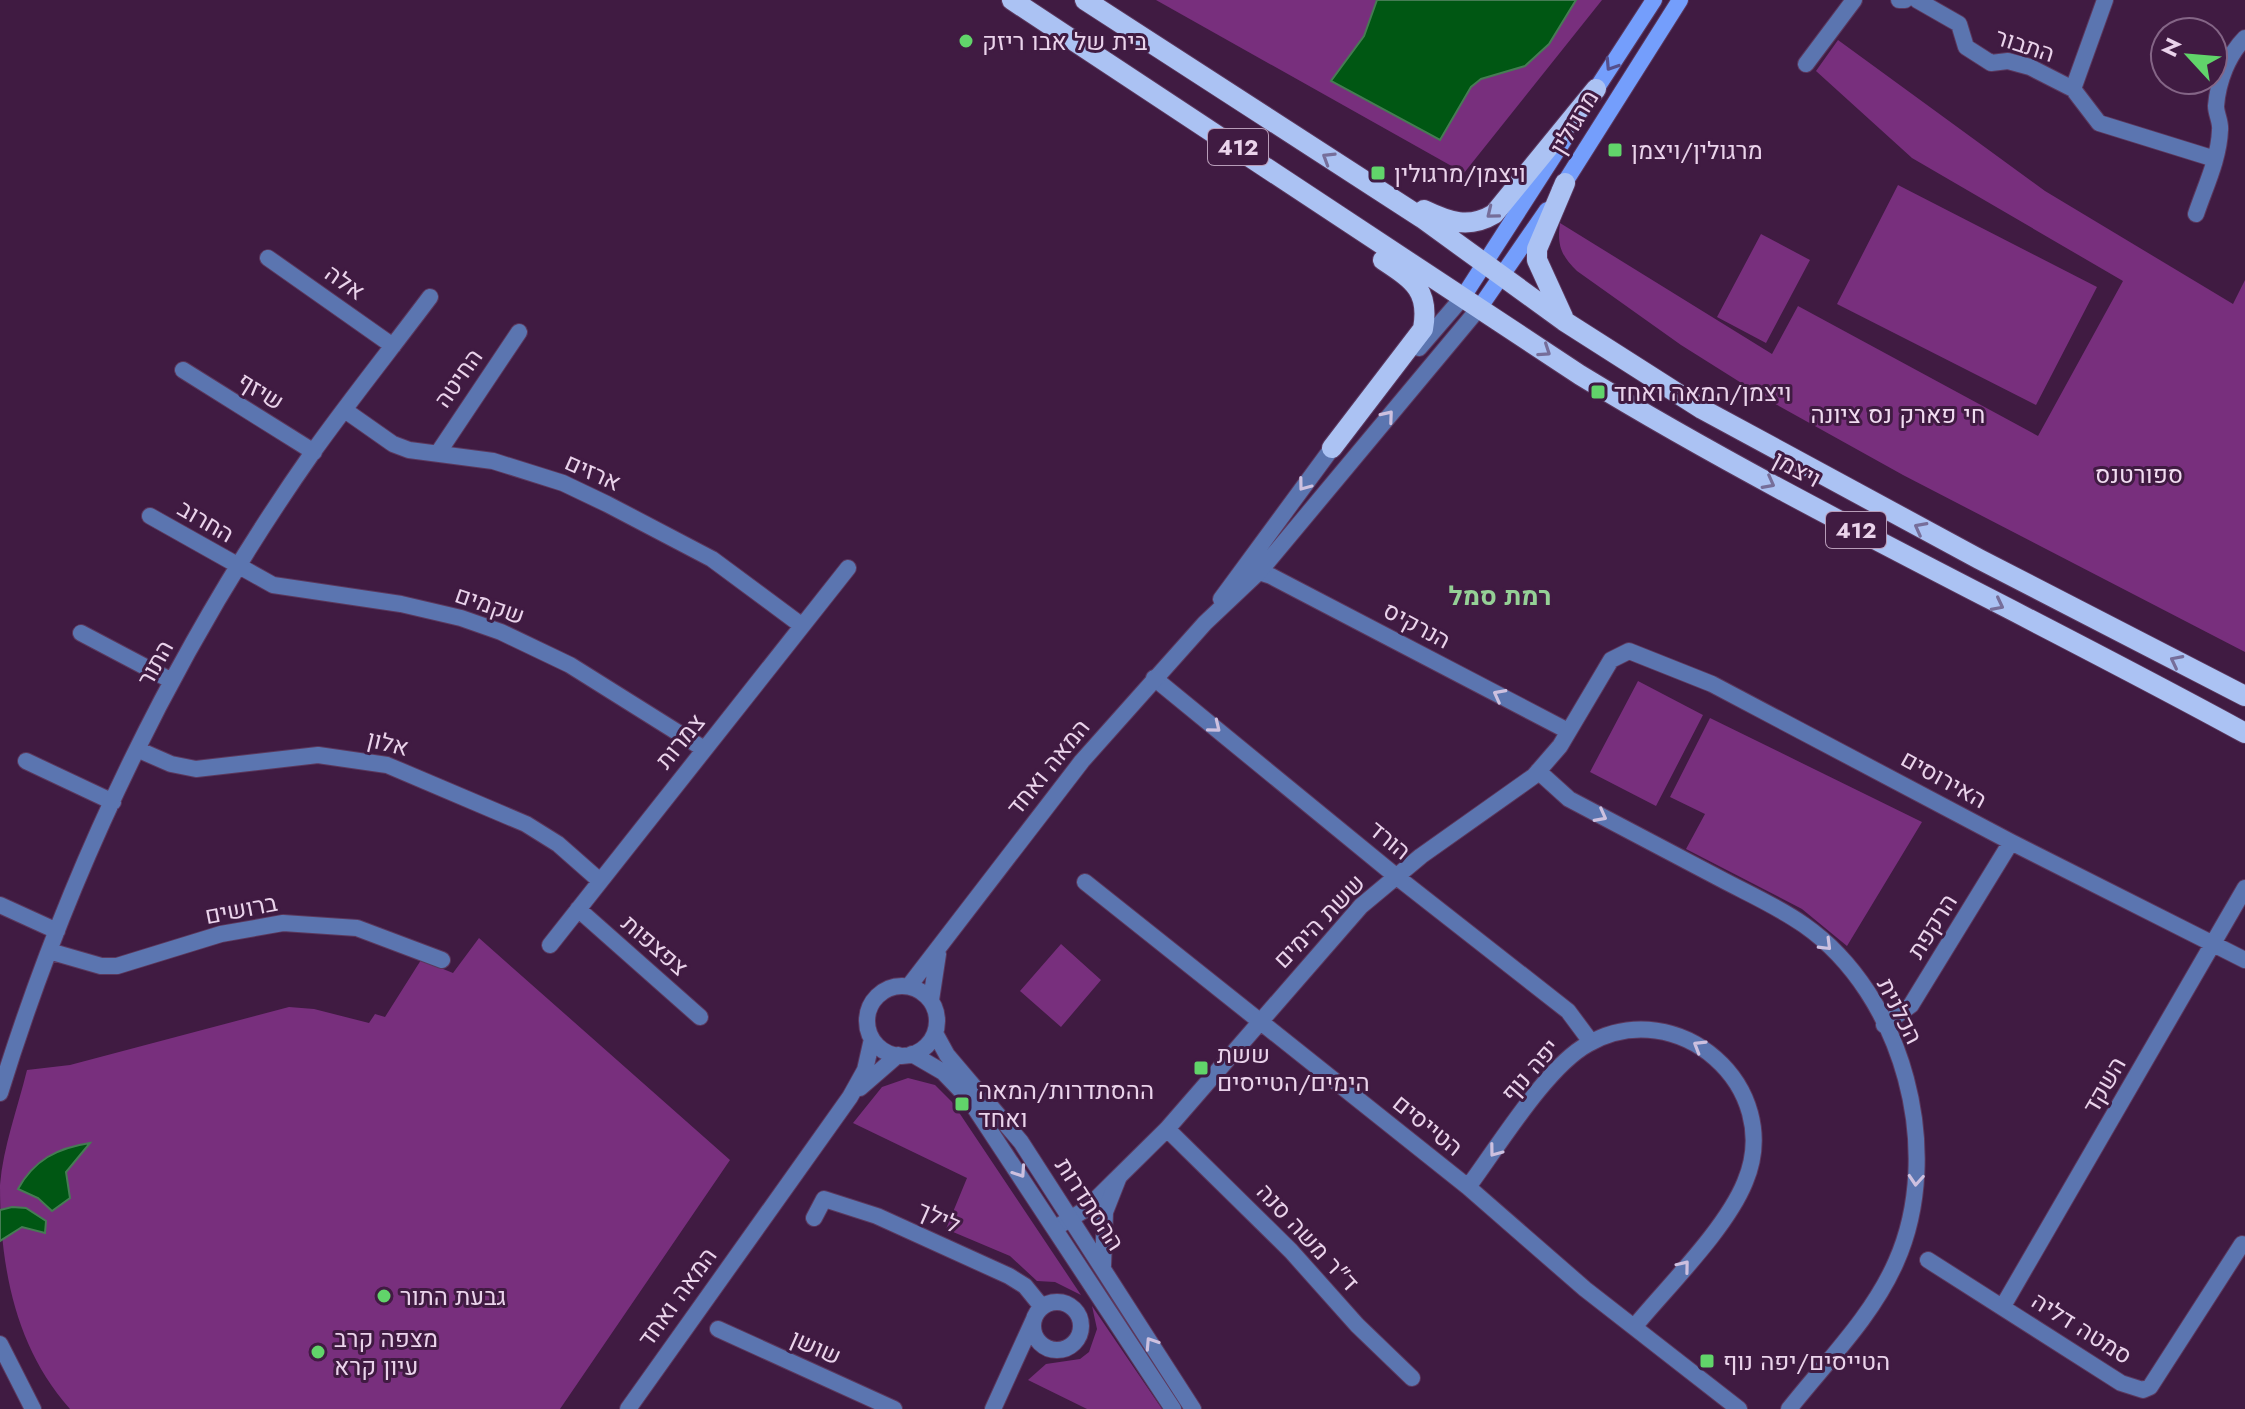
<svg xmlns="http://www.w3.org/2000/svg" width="2245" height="1409" viewBox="0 0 2245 1409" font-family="Jost,Heebo,sans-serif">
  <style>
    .green { fill: #782f7d }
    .water { fill: #005713; stroke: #467c54; stroke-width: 2 }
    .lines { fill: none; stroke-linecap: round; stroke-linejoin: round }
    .minor-casing { stroke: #5b385d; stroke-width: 18 }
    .tertiary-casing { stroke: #5b385d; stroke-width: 18 }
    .secondary-casing { stroke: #5b385d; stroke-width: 18 }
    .primary-casing { stroke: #5b385d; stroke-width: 22 }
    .minor { stroke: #5b75b0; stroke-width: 16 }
    .tertiary { stroke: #5b75b0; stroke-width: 16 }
    .secondary { stroke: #749efc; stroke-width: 16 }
    .primary { stroke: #abc2f3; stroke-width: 20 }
    .oneway { stroke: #554f8c }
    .oneway2 { stroke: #766e9a }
    .oneway3 { stroke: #cdc0df }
    .poi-dot { fill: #61d46a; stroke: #401b42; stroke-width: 3 }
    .labels { text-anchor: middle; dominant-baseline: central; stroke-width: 6; stroke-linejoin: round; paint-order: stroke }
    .shield { fill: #401b42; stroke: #b79cb8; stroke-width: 2 }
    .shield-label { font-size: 22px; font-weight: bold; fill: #ead3eb }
    .poi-label { font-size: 24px; fill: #ead3eb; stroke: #401b42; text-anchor: start }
    .street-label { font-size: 24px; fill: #ead3eb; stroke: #401b42 }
    .park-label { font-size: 24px; fill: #f1dcf1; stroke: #401b42 }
    .neighbourhood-label { font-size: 26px; font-weight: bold; fill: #95d096; stroke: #401b42 }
  </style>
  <rect width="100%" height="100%" fill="#401b42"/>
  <path class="green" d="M1156 0H1602L1464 173Z
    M1838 40 2045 191 2233 304 2245 280V652L1903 475 1770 401 1681 345 1577 271C1561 255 1557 246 1560 223L1772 354 1798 306 2038 436 2123 281 1912 158 1816 71Z
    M1898 185 2097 287 2036 405 1837 304Z
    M1761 234 1810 260 1766 343 1717 317Z
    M1638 681 1703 715 1656 806 1590 772Z
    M1710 718 1922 822 1847 946 1802 909 1686 849 1705 814 1670 797Z
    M479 938 730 1160 560 1409H70C15 1347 0 1267 0 1185 3 1147 18 1107 27 1070L70 1065 289 1007 314 1009 369 1023 375 1014 385 1017 421 960 453 973Z
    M1061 944 1101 980 1061 1027 1020 991Z
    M908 1078 935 1085 952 1102 1081 1295 1055 1282 1037 1281 1010 1256 946 1229 967 1178 853 1123 882 1087Z
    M1092 1306 1162 1409H1087L1028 1380 1046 1364 1080 1359 1089 1352 1097 1329Z"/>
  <path class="water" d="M1377 0H1576L1549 44 1525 66 1481 79 1471 87 1440 140 1331 81 1364 36Z
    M90 1143 66 1172 70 1198 52 1211 38 1198 18 1189C34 1160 57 1148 90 1143Z
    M12 1207 26 1208 46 1221 45 1233 22 1227 0 1241V1210Z"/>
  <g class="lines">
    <defs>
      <path id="minor" d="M1899 0H1905
        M1917 0 1959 24 1966 47 1991 63 2008 61 2030 67 2073 89 2099 123 2215 159
        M1806 64 1854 0
        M2073 89 2105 0
        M2196 214C2205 187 2219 159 2220 130 2221 122 2216 114 2216 106 2218 81 2228 55 2245 38
        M268 258 393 346
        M183 370 314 452
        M346 411 393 444 409 450 493 461 563 483 607 504 712 559 801 625
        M438 453 519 332
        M150 516 273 585 401 604 461 618 501 632 570 665 704 749
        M1249 569 1271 576 1568 731
        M81 633 172 681
        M1154 678 1397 877 1568 1011 1591 1042
        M139 750 171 764 196 769 318 755 387 765 526 824 558 844 600 881
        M26 761 113 802
        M1538 771 1569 799C1619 825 1669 852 1719 878 1747 893 1777 906 1804 925 1904 995 1945 1152 1896 1262 1872 1317 1826 1362 1789 1409
        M1085 882 1468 1187 1585 1289 1739 1409
        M0 905 57 931
        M578 909 700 1017
        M550 945 848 568
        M49 951 101 966H117L221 934 283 923 357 928 442 960
        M1884 1025 1911 1005 2011 842
        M0 1093C70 866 176 647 313 452 350 400 391 349 430 297
        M1167 1129 1291 1251 1357 1325 1412 1378
        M1468 1187C1498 1147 1546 1067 1588 1044 1678 993 1785 1087 1745 1182 1726 1229 1668 1286 1635 1326
        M814 1218 824 1199 877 1216 1009 1276 1025 1286 1042 1307
        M1057 1227 1086 1209 1167 1129 1361 906 1421 856 1534 776 1560 746 1611 660 1629 651 1712 684 2011 842 2245 960
        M1928 1260 2121 1383 2143 1390 2150 1387 2242 1244
        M1033 1326a24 24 0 1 1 48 0a24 24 0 1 1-48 0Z
        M2003 1306 2245 888
        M718 1329 894 1409
        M0 1344 33 1409
        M993 1409 1034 1319"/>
      <path id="tertiary" d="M1419 348 1463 297
        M1221 599 1338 440
        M909 986 1082 761 1205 623 1260 571 1480 307
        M867 1021a35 35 0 1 1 70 0a35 35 0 1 1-70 0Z
        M931 1000 938 954
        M935 1033 947 1055 1021 1142 1193 1409
        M912 1054 943 1072 969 1099 1173 1409
        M860 1088 898 1055
        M1103 1266 1105 1212 1118 1179
        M628 1409 850 1097 865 1070 872 1039"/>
      <path id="secondary" d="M1591 97 1654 0
        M1560 190 1680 0
        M1463 297 1566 137
        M1480 307 1547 210"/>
      <path id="primary" d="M1012 0 1580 375C1795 506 2024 612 2245 733
        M1085 0 1422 218 1564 321 1702 409 1979 559 2245 696
        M1424 210C1449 222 1469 229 1494 214L1596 89
        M1563 317 1537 260V249L1565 183
        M1332 448 1423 329C1430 290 1413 280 1383 260"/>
    </defs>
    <use href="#minor" class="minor-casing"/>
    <use href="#tertiary" class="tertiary-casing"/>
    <use href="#secondary" class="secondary-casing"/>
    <use href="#primary" class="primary-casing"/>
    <use href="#minor" class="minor"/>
    <use href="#tertiary" class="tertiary"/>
    <use href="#secondary" class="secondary"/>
    <use href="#primary" class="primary"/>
  </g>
  <defs><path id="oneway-chevron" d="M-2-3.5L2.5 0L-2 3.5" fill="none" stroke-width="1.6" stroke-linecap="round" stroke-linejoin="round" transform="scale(2)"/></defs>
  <use class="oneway" href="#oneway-chevron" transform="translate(1611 65) rotate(123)"/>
  <g class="oneway2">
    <use href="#oneway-chevron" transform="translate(1328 158) rotate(-148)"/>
    <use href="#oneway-chevron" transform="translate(1492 213) rotate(141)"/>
    <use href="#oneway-chevron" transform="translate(1545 351) rotate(34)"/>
    <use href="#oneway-chevron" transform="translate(1769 483) rotate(28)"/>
    <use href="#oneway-chevron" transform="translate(1920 528) rotate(-152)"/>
    <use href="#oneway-chevron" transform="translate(1998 605) rotate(27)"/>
    <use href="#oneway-chevron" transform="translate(2176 661) rotate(-153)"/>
  </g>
  <g class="oneway3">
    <use href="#oneway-chevron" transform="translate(1388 416) rotate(-50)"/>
    <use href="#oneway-chevron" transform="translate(1304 485) rotate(127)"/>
    <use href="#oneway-chevron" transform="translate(1499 695) rotate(-152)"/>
    <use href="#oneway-chevron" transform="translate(1215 727) rotate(39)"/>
    <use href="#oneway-chevron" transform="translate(1601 816) rotate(28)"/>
    <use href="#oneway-chevron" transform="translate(1826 945) rotate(45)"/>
    <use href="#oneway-chevron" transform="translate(1699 1046) rotate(-149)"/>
    <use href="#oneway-chevron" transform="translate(1495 1151) rotate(127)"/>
    <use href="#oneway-chevron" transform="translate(1020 1172) rotate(56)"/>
    <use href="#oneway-chevron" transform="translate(1916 1180) rotate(94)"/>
    <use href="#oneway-chevron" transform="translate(1684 1266) rotate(-51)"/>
    <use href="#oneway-chevron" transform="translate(1151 1343) rotate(-123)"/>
  </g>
  <g class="poi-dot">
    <circle cx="966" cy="41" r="8"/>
    <rect x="1607" y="142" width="16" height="16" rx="4"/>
    <rect x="1370" y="165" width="16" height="16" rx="4"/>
    <rect x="1590" y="384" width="16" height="16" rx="4"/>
    <rect x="1193" y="1060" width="16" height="16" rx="4"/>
    <rect x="954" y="1096" width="16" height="16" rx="4"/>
    <circle cx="384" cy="1296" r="8"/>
    <circle cx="318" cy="1352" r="8"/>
    <rect x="1699" y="1353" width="16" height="16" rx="4"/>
  </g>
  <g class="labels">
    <g class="shield">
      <rect x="1208" y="129" width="60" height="36" rx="6"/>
      <rect x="1826" y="512" width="60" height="36" rx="6"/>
    </g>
    <g class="shield-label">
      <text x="1238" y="147">412</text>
      <text x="1856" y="530">412</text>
    </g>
    <g class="poi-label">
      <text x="982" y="41">בית של אבו ריזק</text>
      <text x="1631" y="150">מרגולין/ויצמן</text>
      <text x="1394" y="173">ויצמן/מרגולין</text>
      <text x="1614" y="392">ויצמן/המאה ואחד</text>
      <text x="1217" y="1054">ששת<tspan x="1217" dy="28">הימים/הטייסים</tspan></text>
      <text x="978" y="1090">ההסתדרות/המאה<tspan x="978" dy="28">ואחד</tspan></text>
      <text x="400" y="1296">גבעת התור</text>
      <text x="334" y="1338">מצפה קרב<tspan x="334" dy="28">עיון קרא</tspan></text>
      <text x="1723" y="1361">הטייסים/יפה נוף</text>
    </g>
    <g class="street-label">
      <text transform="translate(2025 45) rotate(18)">התבור</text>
      <text transform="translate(1574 122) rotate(-59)">מרגולין</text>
      <text transform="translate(345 282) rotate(35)">אלה</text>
      <text transform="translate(458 378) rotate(-55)">החיטה</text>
      <text transform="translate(261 391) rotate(32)">שיזף</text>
      <text transform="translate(1797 469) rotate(28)">ויצמן</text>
      <text transform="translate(593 472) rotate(24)">ארזים</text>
      <text transform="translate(206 521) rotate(30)">החרוב</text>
      <text transform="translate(490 605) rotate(19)">שקמים</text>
      <text transform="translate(1417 625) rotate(28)">הנרקיס</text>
      <text transform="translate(155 663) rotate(-61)">התור</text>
      <text transform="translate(680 741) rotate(-51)">צמרות</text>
      <text transform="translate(388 743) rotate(14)">אלון</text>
      <text transform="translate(1048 767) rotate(-51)">המאה ואחד</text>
      <text transform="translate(1944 779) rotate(29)">האירוסים</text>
      <text transform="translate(1390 840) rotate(39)">הורד</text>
      <text transform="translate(241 909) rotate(-11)">ברושים</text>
      <text transform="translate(1319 921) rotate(-46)">ששת הימים</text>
      <text transform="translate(1932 926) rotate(-58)">הרקפת</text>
      <text transform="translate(655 945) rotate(41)">צפצפות</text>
      <text transform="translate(1900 1011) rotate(63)">הכלנית</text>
      <text transform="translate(1530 1070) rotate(-49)">יפה נוף</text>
      <text transform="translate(2104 1085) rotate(-60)">השקד</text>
      <text transform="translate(1428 1125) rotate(39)">הטייסים</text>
      <text transform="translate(1090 1204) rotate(57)">ההסתדרות</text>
      <text transform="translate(939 1217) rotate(24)">לילך</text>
      <text transform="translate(1308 1237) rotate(47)">ד"ר משה סנה</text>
      <text transform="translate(677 1297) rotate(-54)">המאה ואחד</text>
      <text transform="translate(2082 1328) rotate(32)">סמטה דליה</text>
      <text transform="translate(816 1347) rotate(24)">שושן</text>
    </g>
    <g class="park-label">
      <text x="1898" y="414">חי פארק נס ציונה</text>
      <text x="2139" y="474">ספורטנס</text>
    </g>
    <g class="neighbourhood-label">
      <text x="1500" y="596">רמת סמל</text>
    </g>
  </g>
  <g transform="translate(2189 56) rotate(296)"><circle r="38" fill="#401b42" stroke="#846586" stroke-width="2"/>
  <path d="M0-6L14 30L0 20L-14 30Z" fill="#61d46a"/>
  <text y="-12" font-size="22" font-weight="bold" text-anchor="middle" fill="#ead3eb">N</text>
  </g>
</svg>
